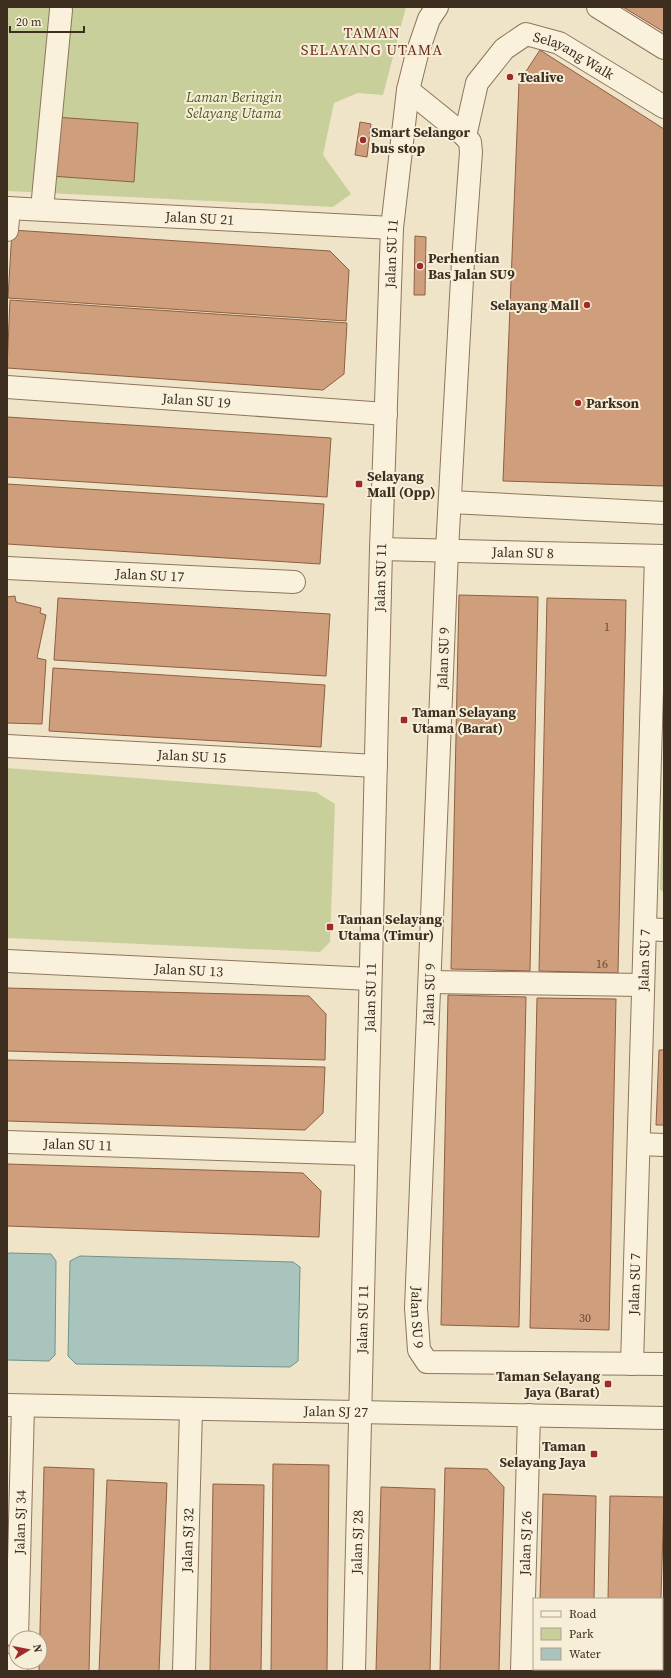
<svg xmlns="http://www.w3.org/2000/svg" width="671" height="1678" viewBox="0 0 671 1678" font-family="'Source Serif 4',serif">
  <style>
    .green { fill: #c9cf9b }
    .water { fill: #a9c4bc; stroke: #6f938a }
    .building { fill: #cf9f7d; stroke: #8d5f41 }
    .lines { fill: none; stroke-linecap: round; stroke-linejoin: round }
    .minor-casing { stroke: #8d765c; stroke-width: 24 }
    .minor { stroke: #faf1dc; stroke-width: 22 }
    .poi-dot { fill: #9e2a2b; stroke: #f7eed8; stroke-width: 1.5 }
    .labels { text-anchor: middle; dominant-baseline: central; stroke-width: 4; stroke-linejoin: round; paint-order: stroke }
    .number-label { font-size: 12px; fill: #624a37 }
    .street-label { font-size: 14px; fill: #3d2e20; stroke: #f7eed8 }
    .poi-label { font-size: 14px; font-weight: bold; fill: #3d2e20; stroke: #f7eed8; text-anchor: start }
    .park-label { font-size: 14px; font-style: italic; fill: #4d5a26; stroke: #f7eed8 }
    .neighbourhood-label { font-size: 15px; letter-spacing: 1px; fill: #6b2e1e; stroke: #f7eed8 }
  </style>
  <rect width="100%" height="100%" fill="#f0e4c8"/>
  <path class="green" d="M7 7H406L383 95 358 93 334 103 323 155 351 194 333 207 7 191Z
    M664 748V893L660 889Z
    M7 768 316 792 335 804 330 942 320 952 7 938Z"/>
  <path class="water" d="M9 1253 51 1254 56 1261 55 1355 49 1361 7 1360V1255Z
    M80 1256 293 1262 300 1267 298 1361 290 1367 76 1364 68 1356 70 1261Z"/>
  <path class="building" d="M623 7H664V32Z
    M540 50 664 129V486L503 481 519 82Z
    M55 117 138 123 134 182 51 176Z
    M360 122 371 124 367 157 355 155Z
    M12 230 330 251 349 270 346 321 8 298Z
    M415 236 426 237 425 295H414Z
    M10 300 347 323 344 374 323 390 7 368Z
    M7 417 331 438 327 497 7 477Z
    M7 484 324 504 320 564 7 544Z
    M459 595 538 597 530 971 451 969Z
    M15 596 16 602 41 608 40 613 46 615 37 658 46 660 42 724 7 723V597Z
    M58 598 330 614 326 676 54 660Z
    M547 598 626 600 618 973 539 971Z
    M53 668 325 685 321 747 49 731Z
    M7 988 309 996 326 1014 325 1060 7 1051Z
    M448 995 526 997 519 1327 441 1325Z
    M537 998 616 999 609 1330 530 1328Z
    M659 1050H664V1125H656Z
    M7 1060 325 1067 323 1113 305 1130 7 1121Z
    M7 1164 303 1173 321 1191 319 1237 7 1226Z
    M273 1464 329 1465 327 1671H271Z
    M44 1467 94 1469 89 1671H39Z
    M445 1468 487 1469 504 1487 499 1671H440Z
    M107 1480 167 1483 159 1671H99Z
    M213 1484 264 1485 261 1671H210Z
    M381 1487 435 1489 430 1671H376Z
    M543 1494 596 1496 594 1599H540Z
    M610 1496 664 1497 661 1599H608Z
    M539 1669H592V1671H539Z
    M606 1669H660V1671H606Z"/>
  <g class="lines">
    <defs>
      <g id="minor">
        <path d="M598 7 664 48"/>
        <path id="s1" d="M408 90 465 136 470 142 471 152 463 261 447 550 416 1308 419 1350 427 1362 664 1364"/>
        <path id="s2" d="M465 136 477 83 504 49 526 34 559 43 664 107"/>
        <path id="s3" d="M7 208 392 228"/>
        <path d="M42 209 61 10"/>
        <path d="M7 230 9 208"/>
        <path id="s4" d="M7 387 386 414"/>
        <path d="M450 502 664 513"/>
        <path id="s5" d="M381 549 664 556"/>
        <path id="s6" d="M7 568 294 582"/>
        <path id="s7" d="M7 746 376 766"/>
        <path d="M645 929 664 930"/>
        <path id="s8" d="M7 961 370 979"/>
        <path d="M430 982 643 985"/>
        <path id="s9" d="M7 1142 365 1154"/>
        <path d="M639 1144 664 1145"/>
        <path id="s10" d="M632 1364 656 556"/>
        <path id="s11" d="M7 1405 664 1418"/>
        <path id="s12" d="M17 1638 23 1406"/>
        <path d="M16 1671V1662"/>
        <path id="s13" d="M184 1671 191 1409"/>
        <path id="s14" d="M354 1671 381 549 392 228 408 90 417 54 429 19 437 7"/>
        <path id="s15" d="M522 1671 529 1415"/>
      </g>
    </defs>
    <use href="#minor" class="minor-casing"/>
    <use href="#minor" class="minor"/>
  </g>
  <g class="poi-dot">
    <circle cx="510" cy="77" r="4"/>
    <circle cx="363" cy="140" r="4"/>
    <circle cx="420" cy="266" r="4"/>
    <circle cx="587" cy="305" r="4"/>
    <circle cx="578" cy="403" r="4"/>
    <rect x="355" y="480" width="8" height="8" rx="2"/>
    <rect x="400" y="716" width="8" height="8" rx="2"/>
    <rect x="326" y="923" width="8" height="8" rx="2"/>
    <rect x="604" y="1380" width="8" height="8" rx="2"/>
    <rect x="590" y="1450" width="8" height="8" rx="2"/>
  </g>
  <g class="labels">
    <g class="number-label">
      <text x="607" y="627">1</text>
      <text x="602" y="964">16</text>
      <text x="585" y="1318">30</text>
    </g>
    <g class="street-label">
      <text stroke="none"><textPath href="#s2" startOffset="177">Selayang Walk</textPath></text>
      <text stroke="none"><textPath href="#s3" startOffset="193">Jalan SU 21</textPath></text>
      <text stroke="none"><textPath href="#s14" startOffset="1418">Jalan SU 11</textPath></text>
      <text stroke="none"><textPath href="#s4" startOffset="190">Jalan SU 19</textPath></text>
      <text stroke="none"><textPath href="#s5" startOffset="142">Jalan SU 8</textPath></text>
      <text stroke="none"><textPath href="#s6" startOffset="143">Jalan SU 17</textPath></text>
      <text stroke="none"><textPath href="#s14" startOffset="1094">Jalan SU 11</textPath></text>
      <text transform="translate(443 658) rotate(-88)">Jalan SU 9</text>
      <text stroke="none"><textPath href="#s7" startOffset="185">Jalan SU 15</textPath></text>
      <text stroke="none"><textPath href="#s10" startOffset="404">Jalan SU 7</textPath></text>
      <text stroke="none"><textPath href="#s8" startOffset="182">Jalan SU 13</textPath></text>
      <text transform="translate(429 994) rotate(-88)">Jalan SU 9</text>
      <text stroke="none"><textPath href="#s14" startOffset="674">Jalan SU 11</textPath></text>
      <text stroke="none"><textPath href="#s9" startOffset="71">Jalan SU 11</textPath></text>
      <text stroke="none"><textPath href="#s10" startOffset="80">Jalan SU 7</textPath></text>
      <text stroke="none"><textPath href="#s1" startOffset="1258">Jalan SU 9</textPath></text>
      <text stroke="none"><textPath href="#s14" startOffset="352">Jalan SU 11</textPath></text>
      <text stroke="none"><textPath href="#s11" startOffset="329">Jalan SJ 27</textPath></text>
      <text stroke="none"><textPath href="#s12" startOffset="116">Jalan SJ 34</textPath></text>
      <text stroke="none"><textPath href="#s13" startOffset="131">Jalan SJ 32</textPath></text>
      <text stroke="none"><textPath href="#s14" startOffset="129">Jalan SJ 28</textPath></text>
      <text stroke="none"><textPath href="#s15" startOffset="128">Jalan SJ 26</textPath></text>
    </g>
    <g class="poi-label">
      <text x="518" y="77">Tealive</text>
      <text x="371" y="132">Smart Selangor<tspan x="371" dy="16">bus stop</tspan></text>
      <text x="428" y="258">Perhentian<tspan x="428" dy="16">Bas Jalan SU9</tspan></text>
      <text x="579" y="305" text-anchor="end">Selayang Mall</text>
      <text x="586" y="403">Parkson</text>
      <text x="367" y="476">Selayang<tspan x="367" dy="16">Mall (Opp)</tspan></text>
      <text x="412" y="712">Taman Selayang<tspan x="412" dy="16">Utama (Barat)</tspan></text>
      <text x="338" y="919">Taman Selayang<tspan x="338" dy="16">Utama (Timur)</tspan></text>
      <text x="600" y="1376" text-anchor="end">Taman Selayang<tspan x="600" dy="16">Jaya (Barat)</tspan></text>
      <text x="586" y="1446" text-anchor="end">Taman<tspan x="586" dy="16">Selayang Jaya</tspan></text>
    </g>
    <g class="park-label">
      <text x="234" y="97">Laman Beringin<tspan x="234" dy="16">Selayang Utama</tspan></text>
    </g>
    <g class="neighbourhood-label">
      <text x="372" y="32">TAMAN<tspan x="372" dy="17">SELAYANG UTAMA</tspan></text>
    </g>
  </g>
  <rect width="671" height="1678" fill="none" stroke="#3d2e20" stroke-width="16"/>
  <rect x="533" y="1598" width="130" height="72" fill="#f7eed8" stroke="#ada18e"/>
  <rect x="541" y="1611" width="20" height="6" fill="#faf1dc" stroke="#ada18e"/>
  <text x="569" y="1618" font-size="12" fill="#3d2e20">Road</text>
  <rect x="541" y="1628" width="20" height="12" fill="#c9cf9b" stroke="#ada18e"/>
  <text x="569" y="1638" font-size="12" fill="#3d2e20">Park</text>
  <rect x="541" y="1648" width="20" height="12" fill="#a9c4bc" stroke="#ada18e"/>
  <text x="569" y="1658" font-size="12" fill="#3d2e20">Water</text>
  <g transform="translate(28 1650) rotate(80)"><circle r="19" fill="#f7eed8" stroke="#ada18e"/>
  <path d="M0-3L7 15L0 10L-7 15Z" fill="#9e2a2b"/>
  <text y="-6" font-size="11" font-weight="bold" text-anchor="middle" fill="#3d2e20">N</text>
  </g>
  <path d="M10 26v6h74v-6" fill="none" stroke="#3d2e20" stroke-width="2"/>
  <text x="16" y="26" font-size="12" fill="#3d2e20" stroke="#f7eed8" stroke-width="3" paint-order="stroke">20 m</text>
</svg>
